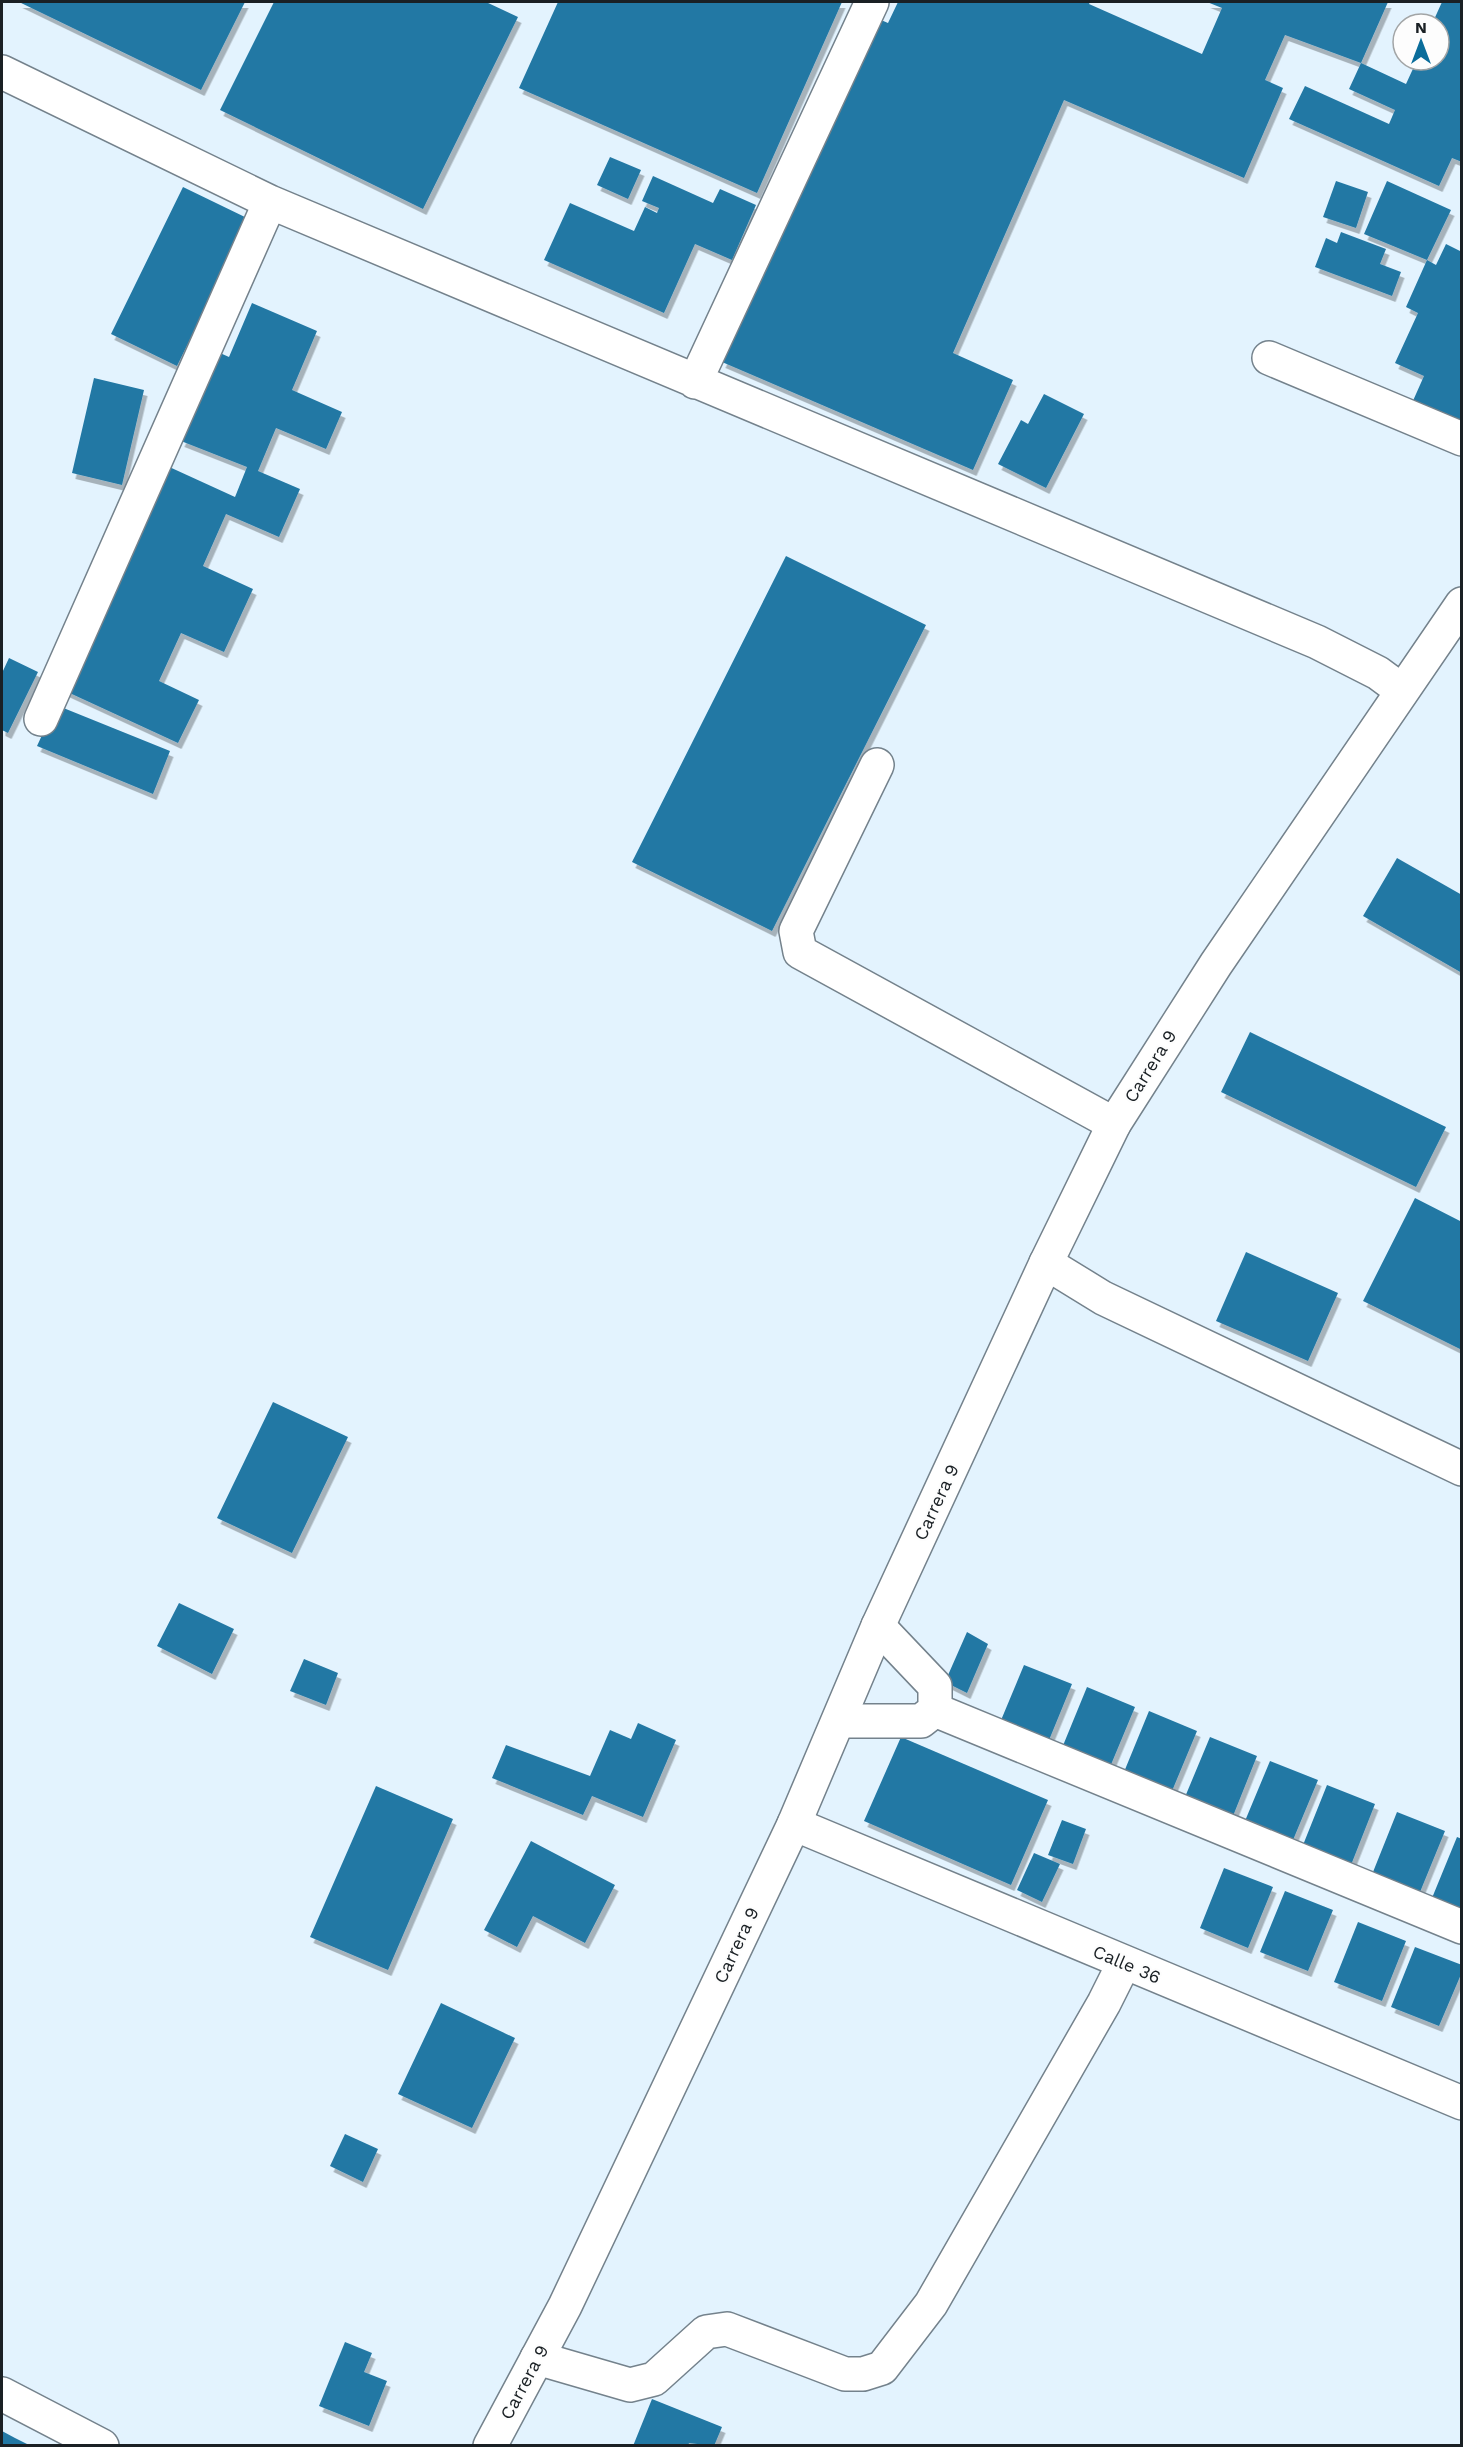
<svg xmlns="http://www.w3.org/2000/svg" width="1463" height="2447" viewBox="0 0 1463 2447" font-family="'Work Sans',sans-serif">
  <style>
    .building { fill: #2478a4; filter: url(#shadow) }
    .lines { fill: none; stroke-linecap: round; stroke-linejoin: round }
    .minor-casing { stroke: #74828c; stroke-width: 36 }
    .major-casing { stroke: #74828c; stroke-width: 36 }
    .minor { stroke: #fff; stroke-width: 33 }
    .major { stroke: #fff; stroke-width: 33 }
    .labels { text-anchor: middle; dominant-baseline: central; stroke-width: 4.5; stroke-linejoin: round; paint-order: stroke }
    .street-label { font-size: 18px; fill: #1a2024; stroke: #fdfdfd }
  </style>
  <defs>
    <filter id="shadow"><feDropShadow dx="3.5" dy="6" stdDeviation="0" flood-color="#0004"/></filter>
  </defs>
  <rect width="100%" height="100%" fill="#e3f3fe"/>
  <path class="building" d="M19 2H245L201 90Z
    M274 2H486L518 17 423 209 220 110Z
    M558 2H842L757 193 519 88Z
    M898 2H1090L1089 4 1202 54 1222 8 1207 2H1388L1361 63 1285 35 1265 80 1283 88 1244 178 1064 100 953 353 1013 380 973 470 722 362 874 17 888 23Z
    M1442 2H1462V162L1452 158 1439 186 1289 119 1305 86 1389 124 1395 110 1349 89 1361 63 1406 84 1417 60H1439V24H1432Z
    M610 157 641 170 628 199 597 185Z
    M653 176 713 203 720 189 756 205 732 260 695 244 664 313 544 260 570 203 634 231 645 207 657 213 659 208 642 201Z
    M1336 181 1368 192 1356 228 1323 217Z
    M1387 181 1451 210 1427 260 1364 234Z
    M183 187 249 219 177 366 111 334Z
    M1341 232 1386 249 1380 264 1401 272 1392 296 1315 267 1326 238 1337 243Z
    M1446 244 1462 252V436L1408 412 1424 376 1395 363 1418 313 1406 307 1427 260 1436 265Z
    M252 303 317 331 292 390 342 412 326 449 276 428 258 471 300 489 279 537 226 514 203 566 253 589 224 652 181 633 159 681 199 700 178 743 61 689 165 465 235 497 247 467 181 441 220 353 229 357Z
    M94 378 144 390 122 485 72 473Z
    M1044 394 1084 414 1046 488 998 464 1021 420 1028 424Z
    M786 556 926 625 772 931 632 862Z
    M9 658 38 672 8 733 2 730V673Z
    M56 705 170 751 153 794 37 746Z
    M1397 858 1462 895V973L1363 916Z
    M1250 1032 1446 1127 1416 1187 1221 1092Z
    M1415 1198 1462 1222V1350L1363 1301Z
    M1246 1252 1338 1293 1308 1361 1216 1321Z
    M273 1402 348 1437 292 1553 217 1518Z
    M179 1603 234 1629 212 1674 157 1646Z
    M967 1632 988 1644 967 1693 945 1682Z
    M304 1659 338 1673 326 1705 290 1691Z
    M1024 1665 1072 1684 1047 1745 999 1725Z
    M1087 1687 1135 1707 1110 1767 1062 1748Z
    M1149 1711 1197 1731 1172 1791 1124 1772Z
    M638 1723 676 1740 643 1817 592 1796 583 1815 492 1778 506 1745 590 1776 610 1730 631 1739Z
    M901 1737 1048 1800 1011 1885 864 1821Z
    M1210 1737 1257 1756 1233 1816 1185 1797Z
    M1270 1761 1318 1780 1293 1840 1245 1821Z
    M1327 1785 1375 1804 1351 1865 1303 1845Z
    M376 1786 453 1819 388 1970 310 1937Z
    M1397 1812 1445 1831 1420 1892 1373 1872Z
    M1062 1820 1086 1829 1073 1864 1048 1855Z
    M1457 1837 1462 1839V1909L1432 1898Z
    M531 1841 615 1885 585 1943 533 1916 517 1947 484 1930Z
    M1034 1853 1060 1864 1042 1902 1017 1890Z
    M1224 1868 1273 1887 1248 1948 1200 1928Z
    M1285 1891 1333 1910 1308 1971 1260 1952Z
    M1358 1922 1406 1941 1382 2001 1334 1982Z
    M1415 1947 1462 1965V1972L1439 2026 1391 2007Z
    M441 2003 515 2038 472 2128 398 2094Z
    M345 2134 378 2149 363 2182 330 2166Z
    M345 2342 372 2353 364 2372 387 2381 369 2426 319 2406Z
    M652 2399 722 2427 714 2446 689 2443 688 2446H633Z
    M2 2431 15 2438 31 2446H2Z"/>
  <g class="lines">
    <defs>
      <path id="minor" d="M2 72 270 202 1317 642 1378 673 1401 690
        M1269 358 1462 439
        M695 382 872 2
        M41 719 270 202
        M877 765 796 931 800 952 1114 1124
        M1046 1263 1103 1298 1462 1469
        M935 1710 1462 1927
        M839 1721H921L935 1710V1686L878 1626
        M794 1824 1462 2103
        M537 2358 630 2385 654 2379 706 2332 727 2329 845 2374H863L882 2368 931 2304 1104 2003 1124 1963
        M2 2394 102 2446"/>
      <path id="major" d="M490 2446 565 2306 794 1824 878 1626 1046 1263 1114 1124 1216 964 1462 604"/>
    </defs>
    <use href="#minor" class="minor-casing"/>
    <use href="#major" class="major-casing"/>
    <use href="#minor" class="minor"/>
    <use href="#major" class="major"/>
  </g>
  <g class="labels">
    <g class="street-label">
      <text transform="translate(1150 1066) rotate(-58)">Carrera 9</text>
      <text transform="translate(936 1502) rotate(-65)">Carrera 9</text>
      <text transform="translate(736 1945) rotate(-65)">Carrera 9</text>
      <text transform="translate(1127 1964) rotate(23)">Calle 36</text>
      <text transform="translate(524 2382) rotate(-62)">Carrera 9</text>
    </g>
  </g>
  <rect width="1463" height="2447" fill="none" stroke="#1a2024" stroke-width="6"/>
  <g transform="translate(1421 42)"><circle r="28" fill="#fdfdfd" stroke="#a2a5a6" stroke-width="1.5"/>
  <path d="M0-4.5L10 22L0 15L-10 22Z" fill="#0a6d9b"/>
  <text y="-9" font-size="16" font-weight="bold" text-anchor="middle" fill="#1a2024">N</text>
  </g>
</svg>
